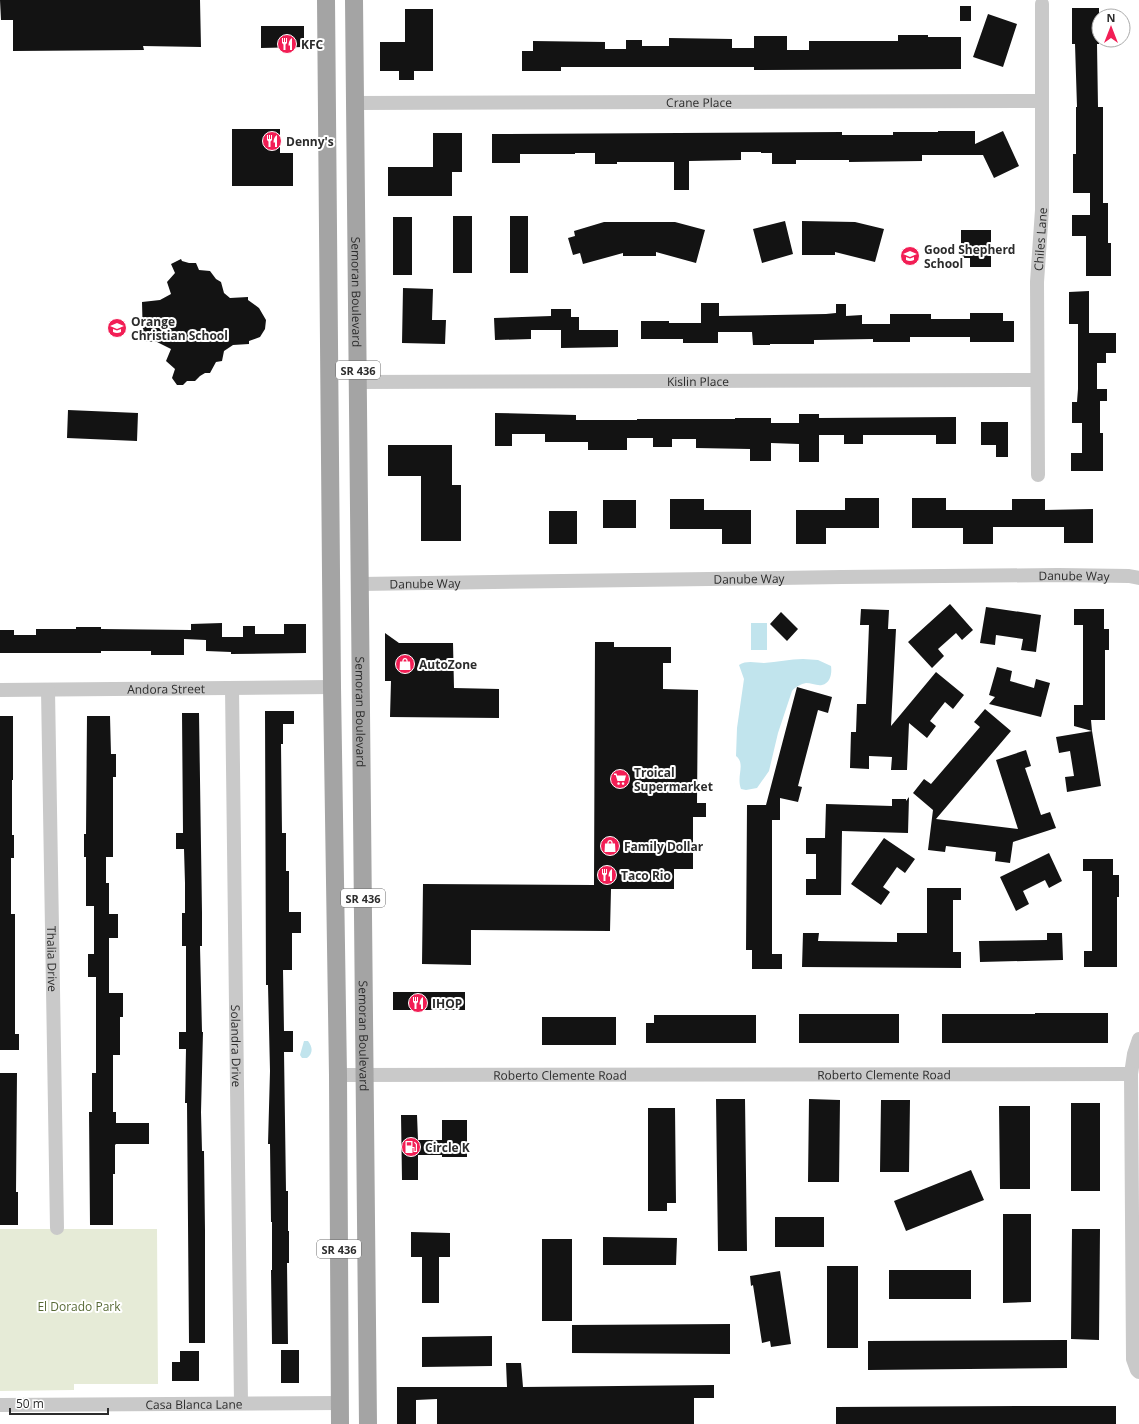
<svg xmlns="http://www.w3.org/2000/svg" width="1139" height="1424" viewBox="0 0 1139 1424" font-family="'Open Sans',sans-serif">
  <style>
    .green { fill: #e6ebd7 }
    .water { fill: #c1e4ed }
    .building { fill: #131313 }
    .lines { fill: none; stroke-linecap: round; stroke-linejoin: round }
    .minor { stroke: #c9c9c9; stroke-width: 14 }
    .major { stroke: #a4a4a4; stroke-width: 18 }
    .labels { text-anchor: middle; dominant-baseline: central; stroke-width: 4; stroke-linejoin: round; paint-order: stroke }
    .shield { fill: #fff; stroke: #6b6b6b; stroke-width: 1 }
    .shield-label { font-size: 11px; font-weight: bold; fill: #2c2c2c }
    .poi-label { font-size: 12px; font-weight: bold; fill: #2c2c2c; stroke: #fff; text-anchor: start }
    .street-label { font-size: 12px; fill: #2c2c2c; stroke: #fff }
    .park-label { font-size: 12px; fill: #586a36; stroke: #fff }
  </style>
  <rect width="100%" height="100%" fill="#fff"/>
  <path class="green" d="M0 1229H157L158 1384H74V1390L0 1391Z"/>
  <path class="water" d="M751 623H767V650H751Z
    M803 659 818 660 831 666C832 672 831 683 822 685 817 686 811 683 806 683 801 684 795 687 792 691L778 733 769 771 757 788 746 790 741 789C736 776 746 764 736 756L737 728 744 679 739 665C747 660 756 663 764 663 777 662 790 659 803 659Z
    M304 1041H308C313 1047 313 1054 307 1058H302L300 1055Z"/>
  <path class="building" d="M0 0H200L201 47 143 46 144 50 13 51V20H1Z
    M960 6H971V21H960Z
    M1072 8H1099V44H1097L1098 107H1103V203H1108V243H1111V276H1086V236H1072V215H1090V193H1073V154H1076V107H1077L1075 44H1072Z
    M405 9H433V71H414V80H399V71H380V42H405Z
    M988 14 1017 24 1003 67 973 57Z
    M261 26H304V47L261 48Z
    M898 35H928V37H961V69L754 70V67H561V71H522V51H533V41L605 42V49H626V40H642V46H669V38L732 39V48H754V36H787V50H809V41H898Z
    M232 129H280V153H293V186H232Z
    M938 131H975V144L1003 131 1019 166 994 178 983 155H922V161L849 162V160H796V164H772V153H761V152H741V160L689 161V190H674V162H617V164H595V153H575V154H520V163H492V134L842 132V135H893V132H938Z
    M433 133H462V172H452V196H388V167H433Z
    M453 216H472V273H453Z
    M510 216H528V273H510Z
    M393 217H412V275H393Z
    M785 221 793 254 762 263 753 229Z
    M802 221 855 222 884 229 875 262 835 252V255H802Z
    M604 222H675L705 230 696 263 656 252V256H623V253L583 264 580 253 573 255 568 238 575 236 574 231Z
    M961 230H991V267H970V258H961Z
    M181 259 182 261 189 263H196L199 270 210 271 216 279 221 282 224 293 230 298 248 297V300L259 308 266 320 265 329 260 337 249 341V344L233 345 224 351 222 361 216 362 210 373H205L200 376 195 381H187L183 385H177L172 378 175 369 166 361 171 349 157 342H143L142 302 160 300 171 294 167 282 175 273 171 264Z
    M403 288 433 289 432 320H446L445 344 402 343Z
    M1089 291V333H1116V353H1106V363H1097V389H1107V401H1100V433H1103V471H1071V453H1082V423H1072V402H1077L1078 389V324H1069V292Z
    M701 303H719V316L826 314 836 313V304H846V316L862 315V324H890V314H931V319H970V313H1003V321H1014V342H970V337H910V342H873V339L814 340V344H770V345H753L752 332H718V343H683V339H641V321H669V323H701Z
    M551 309H571V317H579V330H618V347L561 348V330H531V339L495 340 494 318 551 316Z
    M68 410 138 413 137 441 67 438Z
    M495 413 576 415V420H637V419H735V418H771V423H799V414H819V418L956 417V444H936V435H863V444H844V435H819V462H799V444L771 443V461H750V449L696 448V439H672V447H653V438H627V450H588V442H545V434H512V446H495Z
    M981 422H1008V457H996V445H981Z
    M388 445H452V485H461V541H421V476H388Z
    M845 498H879V528H826V544H796V510H845Z
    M912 498H946V510H1012V499H1045V510L1093 509V543H1064V527H993V544H963V528H912Z
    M670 499H704V510H751V544H722V529H670Z
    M603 500H636V528H603Z
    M549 511H577V544H549Z
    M950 604 973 630 962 640 956 633 938 649 944 656 932 668 908 642Z
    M986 607 1041 615 1036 652 1021 650 1023 639 996 635 995 645 980 643Z
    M861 609 889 610 888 629H896L891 726 936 672 964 695 953 709 945 702 930 721 936 726 927 738 909 723 907 770H891L892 757 869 756V769L850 768 851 732H856L857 704H866L869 625H860Z
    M1074 609H1104V629H1109V650H1105V720H1091L1092 731 1074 726V705H1083V625H1074Z
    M781 612 798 629 787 641 770 624Z
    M222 623V637H243V626H255V634H284V624H306V653L231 654V652L206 651V640L184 639V655H151V651H101V653H0V630H14V635H36V629H76V627H101V629L191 630V624Z
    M385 633 399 643H453L454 688 499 689V718L390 717 391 681H385Z
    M595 642H614V647H671V663H663V689L698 690 697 803H706V817H693V869H674V889H611L610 931 471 930V965L422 964 423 884 594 885Z
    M997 667 1012 671 1010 681 1034 688 1036 679 1050 683 1041 717 989 704 995 697 989 695Z
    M797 687 832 697 828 713 818 710 798 786 802 787 798 802 780 798V820H772V954H782V969H752V950H746L747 805H766Z
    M985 709 1011 731 936 819 1018 829 996 760 1026 750 1031 766 1025 768 1041 815 1050 812 1056 828 1013 842 1010 863 995 861 996 852 946 846 945 852 928 850 933 810 913 793 924 779 931 784 980 727 974 722Z
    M265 711H294V724H283V744H281L282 833H286V871H289V912H301V933H292V970H283L284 1031H293V1052H284L286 1191H288V1231H289V1263H287L288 1344H272L271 1270H272V1222H271L270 1144H268L270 1071 268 985H266Z
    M182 713H199L202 913V946H200L202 1032H203L201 1112 202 1151H204L205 1231V1343H189L187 1103H185L186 1049H179V1032H186V946H182V913H185V883L184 849H176V833H183Z
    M0 716H13V780H12V835H14V858H11V914H15V1034H19V1050H0Z
    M87 716H110L111 754H116V777H113V857H106V883H109V914H118V938H109V993H123V1017H120V1055H113V1112H116V1123H149V1144H116L115 1145V1174H113V1225H90L89 1112H92V1073H96V977H88V954H94V906H86V857H84V834H86Z
    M1092 731 1101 786 1067 792 1065 777 1074 776 1070 751 1059 753 1056 737Z
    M909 797 908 833 842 831 841 895H806V879H816V854H806V838H825L826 804 892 806V799H906V801Z
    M884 838 915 859 905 873 897 867 883 887 890 892 881 905 851 884Z
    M1049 853 1062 881 1049 888 1045 880 1023 891 1029 904 1016 911 1000 877Z
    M1083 859H1113V875H1119V897H1117V967H1084V951H1092V871H1083Z
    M927 888H961V900H953V952H961V968L802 967 803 933H819L818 941 897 942V933H927Z
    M1047 933H1062L1063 960 980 962 979 941 1047 940Z
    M393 992H465V1010H393Z
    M1035 1013H1108V1043H942V1014H1035Z
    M799 1014H899V1043H799Z
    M654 1015H756V1043H646V1023H654Z
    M542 1017H616V1045H542Z
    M0 1073H17L16 1192H18V1225H0Z
    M716 1099H745L747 1251H718Z
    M809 1099 840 1100 839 1182H808Z
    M881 1100H910L909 1172H880Z
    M1071 1103H1100V1191H1071Z
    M999 1106H1030V1189H1000Z
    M648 1108H675L676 1203H667V1211H648Z
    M401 1115H417L418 1140H442V1120H467V1157H442V1155H418V1180H402Z
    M971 1170 984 1200 906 1231 894 1201Z
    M1003 1214H1031V1302L1003 1303Z
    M775 1217H824V1247H775Z
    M1072 1229H1100L1099 1340 1071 1339Z
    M411 1232 450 1233V1257H439V1303H422V1257H411Z
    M603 1237 677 1238 676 1265H603Z
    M542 1239H572V1321H542Z
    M827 1266H858V1348H827Z
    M889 1270H971V1299H889Z
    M780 1271 791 1344 771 1347 770 1341 762 1343 753 1285 751 1286 750 1276Z
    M730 1324V1354L572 1353V1325Z
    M492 1336V1366L422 1367V1337Z
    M1067 1340V1368L868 1370V1341Z
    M281 1350H299V1383H281Z
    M180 1351H199V1381H172V1362H180Z
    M506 1363H521L523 1387 714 1385V1398H694V1424H437V1399L416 1400V1424H397V1387H507Z
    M1028 1406H1116V1424H836V1407Z"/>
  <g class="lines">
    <g class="minor">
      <path id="s1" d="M355 103 1042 101"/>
      <path id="s2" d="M358 382 1037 380"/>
      <path id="s3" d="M1038 475 1037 282 1042 210V4"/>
      <path id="s4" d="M360 584 842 577 1058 575 1129 576 1139 578"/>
      <path id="s5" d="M232 688 241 1403"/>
      <path id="s6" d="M0 690 332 687"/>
      <path id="s7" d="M48 690 57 1228"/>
      <path d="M1139 1039 1134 1054 1131 1074 1133 1359 1137 1370 1139 1372"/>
      <path id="s8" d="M338 1075 1131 1074"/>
      <path id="s9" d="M0 1405 340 1403"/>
    </g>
    <g class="major">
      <path d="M326 0 332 687 338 1075 340 1424"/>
      <path id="s10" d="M354 0 368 1424"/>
    </g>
  </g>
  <defs>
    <symbol id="restaurant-disc" viewBox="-11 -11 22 22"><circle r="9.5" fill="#f21e55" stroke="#fff"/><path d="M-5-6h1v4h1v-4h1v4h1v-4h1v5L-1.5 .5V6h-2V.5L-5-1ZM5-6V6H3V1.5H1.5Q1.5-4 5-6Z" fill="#fff"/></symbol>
    <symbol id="school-disc" viewBox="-11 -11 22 22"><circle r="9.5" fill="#f21e55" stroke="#fff"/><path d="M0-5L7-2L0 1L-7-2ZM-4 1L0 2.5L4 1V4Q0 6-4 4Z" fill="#fff"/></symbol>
    <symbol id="shop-disc" viewBox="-11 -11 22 22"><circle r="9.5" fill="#f21e55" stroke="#fff"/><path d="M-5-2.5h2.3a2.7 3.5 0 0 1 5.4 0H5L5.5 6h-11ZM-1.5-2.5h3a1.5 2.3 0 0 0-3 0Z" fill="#fff"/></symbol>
    <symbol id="supermarket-disc" viewBox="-11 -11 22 22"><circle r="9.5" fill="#f21e55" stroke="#fff"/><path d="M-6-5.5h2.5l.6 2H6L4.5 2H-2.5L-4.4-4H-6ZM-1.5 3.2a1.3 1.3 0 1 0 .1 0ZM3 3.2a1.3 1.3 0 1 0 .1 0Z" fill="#fff"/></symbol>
    <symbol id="fuel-disc" viewBox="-11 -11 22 22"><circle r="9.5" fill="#f21e55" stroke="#fff"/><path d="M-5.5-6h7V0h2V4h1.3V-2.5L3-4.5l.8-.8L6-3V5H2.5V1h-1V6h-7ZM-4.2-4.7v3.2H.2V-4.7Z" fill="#fff"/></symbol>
  </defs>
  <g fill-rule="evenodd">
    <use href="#restaurant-disc" x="276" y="33" width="22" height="22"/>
    <use href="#restaurant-disc" x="261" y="130" width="22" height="22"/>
    <use href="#school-disc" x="899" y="245" width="22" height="22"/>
    <use href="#school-disc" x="106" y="317" width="22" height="22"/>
    <use href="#shop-disc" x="394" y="653" width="22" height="22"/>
    <use href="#supermarket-disc" x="609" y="768" width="22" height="22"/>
    <use href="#shop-disc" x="599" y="835" width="22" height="22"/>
    <use href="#restaurant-disc" x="596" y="864" width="22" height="22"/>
    <use href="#restaurant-disc" x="407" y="992" width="22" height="22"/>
    <use href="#fuel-disc" x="400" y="1136" width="22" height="22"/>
  </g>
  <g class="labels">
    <g class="shield">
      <rect x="336" y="361" width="44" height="18" rx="3"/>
      <rect x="341" y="889" width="44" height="18" rx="3"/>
      <rect x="317" y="1240" width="44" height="18" rx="3"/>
    </g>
    <g class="shield-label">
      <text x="358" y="370">SR 436</text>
      <text x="363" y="898">SR 436</text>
      <text x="339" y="1249">SR 436</text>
    </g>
    <g class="poi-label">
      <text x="301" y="44">KFC</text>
      <text x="286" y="141">Denny's</text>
      <text x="924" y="249">Good Shepherd<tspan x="924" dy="14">School</tspan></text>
      <text x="131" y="321">Orange<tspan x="131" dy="14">Christian School</tspan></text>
      <text x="419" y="664">AutoZone</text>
      <text x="634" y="772">Troical<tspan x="634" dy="14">Supermarket</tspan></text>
      <text x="624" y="846">Family Dollar</text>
      <text x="621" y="875">Taco Rio</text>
      <text x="432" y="1003">IHOP</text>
      <text x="425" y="1147">Circle K</text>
    </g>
    <g class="street-label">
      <text stroke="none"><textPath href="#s1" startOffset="344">Crane Place</textPath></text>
      <text stroke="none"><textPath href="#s3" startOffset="236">Chiles Lane</textPath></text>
      <text stroke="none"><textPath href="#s10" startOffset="292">Semoran Boulevard</textPath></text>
      <text stroke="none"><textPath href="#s2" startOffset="340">Kislin Place</textPath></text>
      <text stroke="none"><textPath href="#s4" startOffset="714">Danube Way</textPath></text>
      <text stroke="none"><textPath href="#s4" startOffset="389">Danube Way</textPath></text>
      <text stroke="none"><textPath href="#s4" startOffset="65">Danube Way</textPath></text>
      <text stroke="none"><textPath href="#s6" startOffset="166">Andora Street</textPath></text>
      <text stroke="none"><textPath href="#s10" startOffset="712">Semoran Boulevard</textPath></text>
      <text stroke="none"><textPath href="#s7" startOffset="269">Thalia Drive</textPath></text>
      <text stroke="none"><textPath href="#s10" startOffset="1036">Semoran Boulevard</textPath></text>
      <text stroke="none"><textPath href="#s5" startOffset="358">Solandra Drive</textPath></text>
      <text stroke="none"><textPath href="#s8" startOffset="546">Roberto Clemente Road</textPath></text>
      <text stroke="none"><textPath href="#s8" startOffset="222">Roberto Clemente Road</textPath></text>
      <text stroke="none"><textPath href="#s9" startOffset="194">Casa Blanca Lane</textPath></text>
    </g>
    <g class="park-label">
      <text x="79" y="1306">El Dorado Park</text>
    </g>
  </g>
  <g transform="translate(1111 28)"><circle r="19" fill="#ffffff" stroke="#ababab"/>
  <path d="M0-3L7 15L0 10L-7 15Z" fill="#f21e55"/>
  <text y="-6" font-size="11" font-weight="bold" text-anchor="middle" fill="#2c2c2c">N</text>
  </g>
  <path d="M10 1408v6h98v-6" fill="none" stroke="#2c2c2c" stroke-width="2"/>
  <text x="16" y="1408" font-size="12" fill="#2c2c2c" stroke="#ffffff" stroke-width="3" paint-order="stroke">50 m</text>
</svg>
